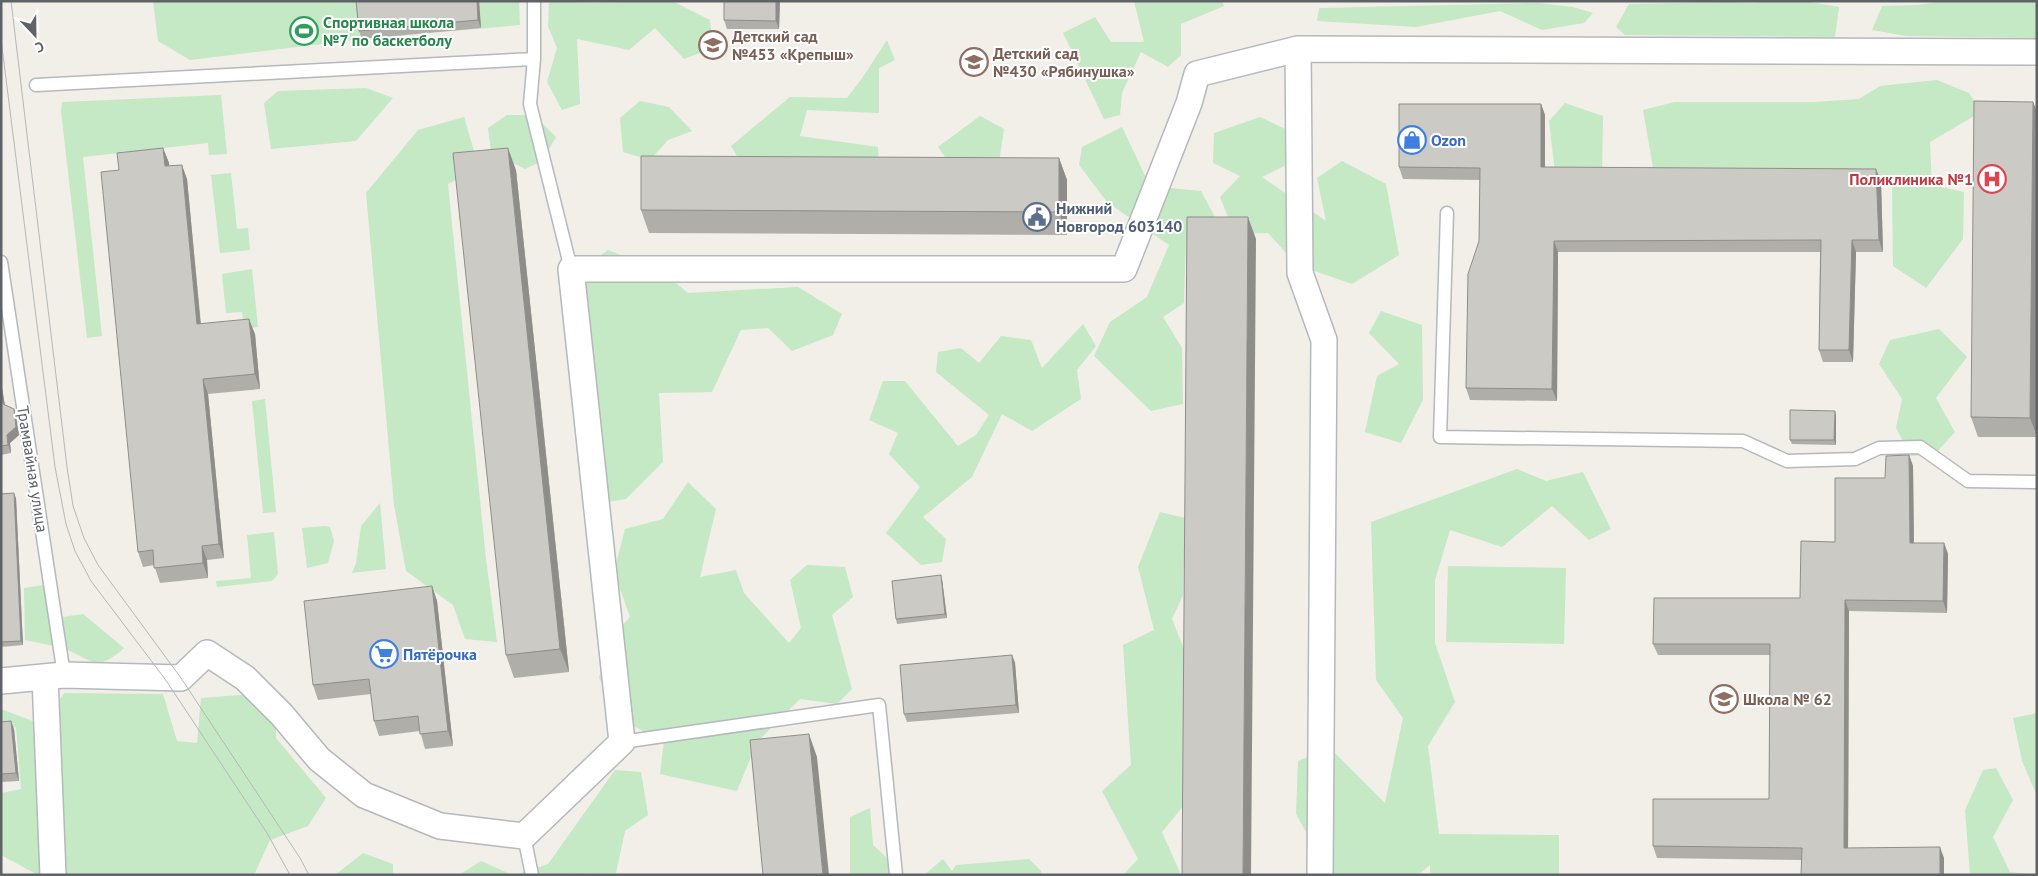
<svg xmlns="http://www.w3.org/2000/svg" width="2038" height="876" viewBox="0 0 2038 876" font-family="'PT Sans',sans-serif">
  <style>
    .green { fill: #c5e8c5 }
    .lines { fill: none; stroke-linecap: round; stroke-linejoin: round }
    .lane-casing { stroke: #b5b8bc; stroke-width: 15 }
    .street-casing { stroke: #b5b8bc; stroke-width: 28 }
    .lane { stroke: #fff; stroke-width: 12 }
    .street { stroke: #fff; stroke-width: 25 }
    .tram { stroke: #b6b7b8; stroke-width: 1 }
    .wall { fill: #afaea9 }
    .shaded-wall { fill: #8f8d8a }
    .building { fill: #cccac5; stroke: #8f8d8a }
    .labels { text-anchor: middle; dominant-baseline: central; stroke-width: 4; stroke-linejoin: round; paint-order: stroke }
    .leisure-label { font-size: 16px; font-weight: bold; fill: #27864d; stroke: #fff; text-anchor: start }
    .education-label { font-size: 16px; font-weight: bold; fill: #785e54; stroke: #fff; text-anchor: start }
    .shop-label { font-size: 16px; font-weight: bold; fill: #366cbe; stroke: #fff; text-anchor: start }
    .health-label { font-size: 16px; font-weight: bold; fill: #be3a42; stroke: #fff; text-anchor: end }
    .service-label { font-size: 16px; font-weight: bold; fill: #4e5e75; stroke: #fff; text-anchor: start }
    .street-label { font-size: 16px; fill: #5f6368; stroke: #fff }
  </style>
  <rect width="100%" height="100%" fill="#f1efe8"/>
  <path class="green" d="M153 1H519L520 25 362 39 190 60 158 41Z
    M549 1 592 3 672 1 710 20 713 48 684 59 655 28 629 50 577 39 580 104 562 110 547 82 557 48 548 26Z
    M1134 1H1222L1224 6 1181 24V55L1168 67 1141 52 1122 93 1120 115 1104 119 1063 33 1095 17 1111 42H1144Z
    M1770 1H1804L1839 7 1835 37 1625 35 1616 27 1629 4 1731 2 1754 3Z
    M1944 1H2037V38L1906 36 1872 30 1882 6 1918 5Z
    M1538 3 1573 7 1593 13 1584 23 1542 30 1500 11 1416 27 1317 21 1319 8Z
    M887 40 895 60 879 68V113L807 110 800 136 878 147 879 171 748 175 731 146 790 97 847 98 863 77Z
    M1937 80 1969 93 1981 112 1930 142 1932 185 1964 192 1963 239 1926 288 1893 266 1892 177 1655 179 1643 110 1674 102H1815L1859 99 1880 86Z
    M366 88 393 98 356 141 271 149 264 103 278 91Z
    M221 95 227 154 209 155 208 143 83 157 102 336 87 338 61 111 62 102Z
    M640 101 669 107 692 131 668 140 650 160 623 152 620 118Z
    M1565 103 1603 116 1602 175 1555 173 1549 121Z
    M507 115H534L556 137 542 161 525 169 491 152 488 128Z
    M980 116 1004 129 998 169 957 174 938 147Z
    M464 117 479 168 448 184 486 559 497 642 465 639 453 605 406 571 394 505 366 193 418 130Z
    M1260 117 1300 136 1297 160 1262 177 1326 221 1317 178 1342 161 1386 184 1399 255 1352 284 1297 265 1268 233 1235 234 1220 197 1240 176 1213 163 1214 133Z
    M1122 127 1150 186 1201 191 1222 230 1186 240 1184 303 1163 317 1182 348 1183 404 1151 411 1094 356 1110 322 1147 297 1169 245 1107 202 1079 165 1082 147Z
    M231 173 237 229 248 228 250 250 220 253 211 175Z
    M608 250 663 272 688 293 798 287 842 314 833 335 792 351 768 328 741 330 712 392 659 393 663 462 626 499 583 506 562 282Z
    M252 269 258 327 244 329 242 312 226 313 222 274Z
    M1381 311 1422 325 1423 400 1401 443 1365 432 1377 376 1399 364 1369 333Z
    M1083 324 1096 346 1077 370 1081 399 1032 431 1002 414 972 477 923 517 946 539 942 562 921 565 886 533 920 487 889 454 898 433 869 420 883 381H905L958 446 976 435 989 415 936 372 938 352 961 348 979 363 1001 336 1031 340 1042 368Z
    M1939 329 1967 357 1936 398 1955 432 1935 454 1911 456 1896 428 1902 399 1879 364 1890 340Z
    M265 399 276 512 263 513 252 401Z
    M1517 469 1546 481 1583 472 1611 529 1589 540 1552 506 1502 547 1450 530 1435 580V643L1455 702 1428 746 1439 834 1559 835V875H1430V865L1418 875H1330L1296 814 1298 761 1329 747 1385 803 1403 718 1376 680 1371 522Z
    M688 482 716 509 700 577 736 570 744 593 789 643 801 628 790 580 807 565 845 567 853 597 832 615 852 689 837 704 800 699 757 742 737 791 660 774 664 741 621 720 599 678 606 644 630 617 614 572 625 529 663 519Z
    M380 503 386 569 352 573 356 563 361 526Z
    M1160 512 1185 518 1183 595 1172 619 1186 654 1185 804 1162 832 1181 875H1123L1138 859 1102 791 1131 765 1123 645 1154 630 1138 567Z
    M325 526 330 527 334 541 328 563 307 568 302 528Z
    M274 532 278 574 272 581 217 587 216 581 251 578 247 535Z
    M1448 566 1566 568 1564 644 1446 642Z
    M50 584 62 617 83 614 124 648C95 674 93 659 64 649 52 645 38 643 25 640L24 588Z
    M64 693 163 694 177 741 197 743 201 698 253 694 276 704V738L326 798 308 826 270 840 254 875H38L1 855V793L21 789 16 727 1 728V709L43 725Z
    M2037 713V796L2022 761 2013 718Z
    M1996 768 2013 800 1993 837 2010 872 2037 875H1970L1965 810 1983 770Z
    M615 770 641 772 648 815 625 831 616 873 515 875 548 864Z
    M870 808 873 845 905 875H850V817Z
    M363 853 393 864V875H335Z
    M943 859 952 871 956 865 1029 859 1041 871V875H924Z
    M481 861 512 875H459Z"/>
  <g class="lines">
    <defs>
      <path id="lane" d="M534 1V59L530 104 571 269
        M36 85 534 59
        M1447 213 1440 437 1743 441 1787 461 1855 459 1879 448 1920 447 1968 481 2037 482
        M1 262 64 675
        M622 742 879 705 896 875
        M524 836 532 875"/>
      <path id="street" d="M1298 49 1300 273 1324 340 1320 875
        M45 677 53 875
        M1 681 64 675 181 678 207 653 245 678 282 715 319 759 364 795 440 826 524 836 622 742 571 269H1124L1189 103 1197 74 1298 49 2037 52"/>
    </defs>
    <use href="#lane" class="lane-casing"/>
    <use href="#street" class="street-casing"/>
    <use href="#lane" class="lane"/>
    <use href="#street" class="street"/>
    <path class="tram" d="M11 1 67 467 73 506 84 538 98 565 181 678 300 858 309 875
      M1 39 55 467 66 524 75 551 91 581 165 679 267 833 290 875"/>
  </g>
  <path class="wall" d="M479 1 481 28 362 39 359 31Z
    M780 1 779 29H727L724 20Z
    M1541 104 1545 115V167L1881 181 1883 252H1856L1853 362H1823L1819 350 1820 252H1558L1557 401 1470 400 1466 388 1479 241 1480 180 1403 179 1399 167Z
    M2037 111V437H1978L1971 417Z
    M163 148 169 163V166L187 179 201 324 255 334 260 389 208 394 224 558 207 560 208 578 160 583 154 565 143 567 138 552 119 170Z
    M1059 158 1067 180V235L649 233 641 210Z
    M516 170 569 672 514 678 506 655Z
    M1 382 5 405 14 409 16 417 19 435 10 443 11 453 1 455Z
    M1836 415V445L1792 444 1790 440Z
    M1909 455 1913 466 1914 543H1944L1948 554 1947 613 1849 611 1848 848 1944 858 1801 860 1657 858 1653 846 1769 799 1770 655H1658L1653 644 1800 598 1885 478Z
    M1 494 16 498 23 645 1 647Z
    M942 579 947 618 897 624 896 619Z
    M432 586 437 601 453 746 425 749 420 731 379 736 374 721 371 694 318 700 313 685Z
    M1012 655 1015 663 1019 713 907 722 904 714Z
    M1 722 14 729 19 781 1 782Z"/>
  <path class="shaded-wall" d="M477 1H479L481 28 478 20Z
    M776 1H780L779 29 776 21Z
    M2033 102 2037 111V436L2030 418Z
    M1541 104 1545 115V179L1541 167Z
    M163 148 169 163 170 181 165 166Z
    M508 148 516 170 569 672 560 649Z
    M1059 158 1067 180V235L1059 212Z
    M182 165 187 179 202 339 197 324Z
    M1876 169 1881 181 1883 252 1879 240Z
    M1248 217 1256 239 1251 875H1243Z
    M1852 240 1856 252 1853 362 1849 350Z
    M1554 241 1558 252 1557 401 1552 389Z
    M249 319 255 334 260 389 255 374Z
    M203 379 208 394 224 558 219 544Z
    M1 382 6 412 3 404 1 394Z
    M14 409 16 417 19 435 10 443 11 453 8 445 7 435Z
    M1835 411 1836 415V445L1834 440Z
    M1909 455 1913 466 1914 554 1910 543Z
    M14 493 16 498 23 645 21 641Z
    M1944 543 1948 554 1947 613 1943 601Z
    M202 546 207 560 208 578 203 563Z
    M941 575 942 579 947 618 945 614Z
    M432 586 437 601 453 746 448 731Z
    M1845 600 1849 611 1848 859 1844 848Z
    M1012 655 1015 663 1019 713 1016 705Z
    M11 721 14 729 19 781 16 773Z
    M809 734 817 757 829 875H823Z
    M1940 847 1944 858V875H1940Z"/>
  <path class="building" d="M356 1H477L478 20 359 31Z
    M724 1H776V21L724 20Z
    M1974 101 2033 102 2030 418 1971 417Z
    M1399 104H1541V167L1876 169 1879 240H1852L1849 350H1819L1821 240 1554 241 1552 389 1466 388 1468 274 1479 241 1480 168 1399 167Z
    M163 148 165 166 182 165 197 324 249 319 255 374 203 379 219 544 202 546 203 563 154 568 153 550 138 552 101 172 119 170 117 153Z
    M508 148 560 649 506 655 453 153Z
    M641 156 1059 158V212L641 210Z
    M1187 217H1248L1243 875H1182Z
    M1 394 3 404 14 409 16 427 7 435 8 445 1 446Z
    M1790 410 1835 411 1834 440H1790Z
    M1909 455 1910 543H1944L1943 601 1845 600 1844 848 1940 847V875H1801L1802 848 1653 846V799H1769L1770 644H1653L1654 598H1800L1801 541 1835 542V478H1885L1886 456Z
    M14 493 21 641 1 642V494Z
    M941 575 945 614 896 619 892 581Z
    M432 586 448 731 420 734 418 716 374 721 369 679 313 685 304 601Z
    M1012 655 1016 705 904 714 900 665Z
    M11 721 16 773 1 774V722Z
    M809 734 823 875H763L750 740Z"/>
  <defs>
    <symbol id="stadium-ring" viewBox="-11 -11 22 22"><circle r="9.5" fill="#fff" stroke="#2e9e5b" stroke-width="1.5"/><path d="M0-5a6.5 5 0 1 0 0 10a6.5 5 0 1 0 0-10ZM-3.5-1.8h7v3.6h-7Z" fill="#2e9e5b"/></symbol>
    <symbol id="school-ring" viewBox="-11 -11 22 22"><circle r="9.5" fill="#fff" stroke="#8d6e63" stroke-width="1.5"/><path d="M0-5L7-2L0 1L-7-2ZM-4 1L0 2.5L4 1V4Q0 6-4 4Z" fill="#8d6e63"/></symbol>
    <symbol id="shop-ring" viewBox="-11 -11 22 22"><circle r="9.5" fill="#fff" stroke="#3f7fe0" stroke-width="1.5"/><path d="M-5-2.5h2.3a2.7 3.5 0 0 1 5.4 0H5L5.5 6h-11ZM-1.5-2.5h3a1.5 2.3 0 0 0-3 0Z" fill="#3f7fe0"/></symbol>
    <symbol id="hospital-ring" viewBox="-11 -11 22 22"><circle r="9.5" fill="#fff" stroke="#e0444e" stroke-width="1.5"/><path d="M-5-5h3v3.5h4V-5h3V5h-3V1.5h-4V5h-3Z" fill="#e0444e"/></symbol>
    <symbol id="civic-ring" viewBox="-11 -11 22 22"><circle r="9.5" fill="#fff" stroke="#5c6f8a" stroke-width="1.5"/><path d="M-.6-6.5H3V-4.5H.6V-3L4-1V1h2V6H-6V1h2V-1L-.6-3ZM-1.2 2.5V6h2.4V2.5Z" fill="#5c6f8a"/></symbol>
    <symbol id="supermarket-ring" viewBox="-11 -11 22 22"><circle r="9.5" fill="#fff" stroke="#3f7fe0" stroke-width="1.5"/><path d="M-6-5.5h2.5l.6 2H6L4.5 2H-2.5L-4.4-4H-6ZM-1.5 3.2a1.3 1.3 0 1 0 .1 0ZM3 3.2a1.3 1.3 0 1 0 .1 0Z" fill="#3f7fe0"/></symbol>
  </defs>
  <g fill-rule="evenodd">
    <use href="#stadium-ring" x="288" y="15" width="32" height="32"/>
    <use href="#school-ring" x="697" y="29" width="32" height="32"/>
    <use href="#school-ring" x="958" y="46" width="32" height="32"/>
    <use href="#shop-ring" x="1396" y="124" width="32" height="32"/>
    <use href="#hospital-ring" x="1976" y="163" width="32" height="32"/>
    <use href="#civic-ring" x="1021" y="201" width="32" height="32"/>
    <use href="#supermarket-ring" x="368" y="638" width="32" height="32"/>
    <use href="#school-ring" x="1708" y="683" width="32" height="32"/>
  </g>
  <g class="labels">
    <g class="leisure-label">
      <text x="323" y="22">Спортивная школа<tspan x="323" dy="18">№7 по баскетболу</tspan></text>
    </g>
    <g class="education-label">
      <text x="732" y="36">Детский сад<tspan x="732" dy="18">№453 «Крепыш»</tspan></text>
      <text x="993" y="53">Детский сад<tspan x="993" dy="18">№430 «Рябинушка»</tspan></text>
      <text x="1743" y="699">Школа № 62</text>
    </g>
    <g class="shop-label">
      <text x="1431" y="140">Ozon</text>
      <text x="403" y="654">Пятёрочка</text>
    </g>
    <g class="health-label">
      <text x="1973" y="179">Поликлиника №1</text>
    </g>
    <g class="service-label">
      <text x="1056" y="208">Нижний<tspan x="1056" dy="18">Новгород 603140</tspan></text>
    </g>
    <g class="street-label">
      <text transform="translate(33 469) rotate(81)">Трамвайная улица</text>
    </g>
  </g>
  <rect width="2038" height="876" fill="none" stroke="#5f6368" stroke-width="5"/>
  <g transform="translate(35 35) rotate(158)" stroke="#ffffff" stroke-width="4" paint-order="stroke">
  <path d="M0-4L9 19L0 12L-9 19Z" fill="#5f6368"/>
  <text y="-8" font-size="14" font-weight="bold" text-anchor="middle" fill="#5f6368">С</text>
  </g>
</svg>
